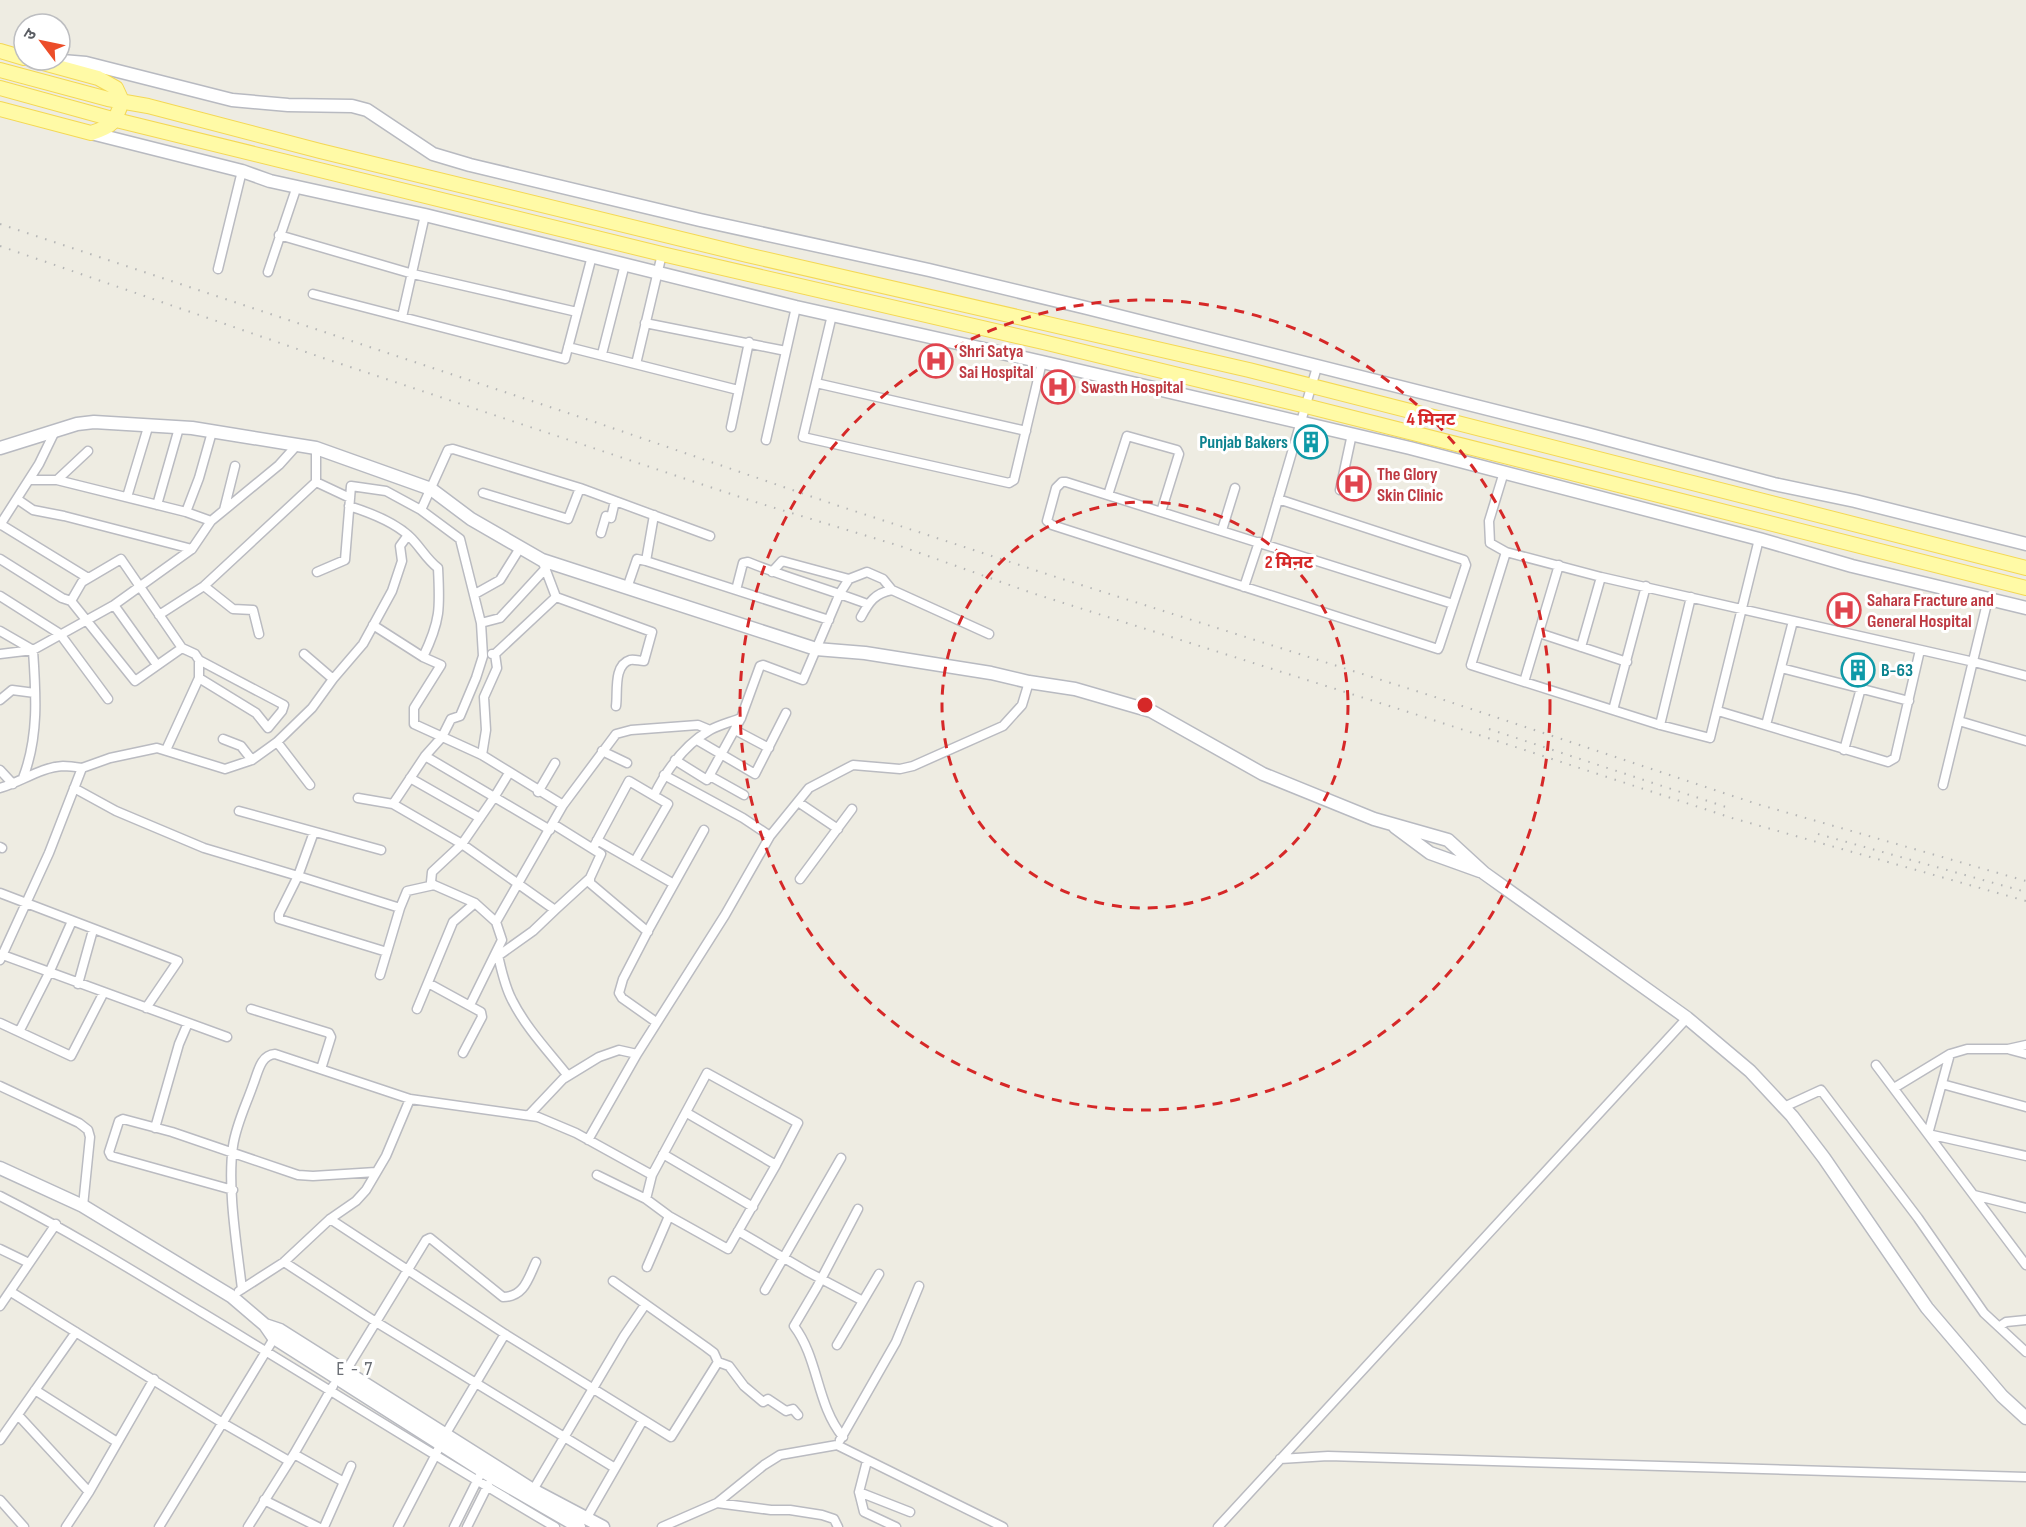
<svg xmlns="http://www.w3.org/2000/svg" width="2026" height="1527" viewBox="0 0 2026 1527" font-family="'Sofia Sans Condensed','Noto Sans Devanagari',sans-serif">
  <style>
    .lines { fill: none; stroke-linecap: round; stroke-linejoin: round }
    .street-casing { stroke: #babbc1; stroke-width: 11 }
    .secondary-casing { stroke: #b8bac1; stroke-width: 15 }
    .primary-casing { stroke: #f4d855; stroke-width: 16 }
    .street { stroke: #fff; stroke-width: 8 }
    .secondary { stroke: #fff; stroke-width: 12 }
    .primary { stroke: #fffaa6; stroke-width: 14 }
    .rail { stroke: #b5b6b6; stroke-width: 2; stroke-dasharray: 1.5 8; stroke-linecap: butt }
    .ring { fill: none; stroke: #d62828; stroke-width: 3; stroke-dasharray: 10 8 }
    .labels { text-anchor: middle; dominant-baseline: central; stroke-width: 6; stroke-linejoin: round; paint-order: stroke }
    .health-label { font-size: 18px; font-weight: bold; fill: #be3a42; stroke: #fff; text-anchor: start }
    .culture-label { font-size: 18px; font-weight: bold; fill: #0d838f; stroke: #fff; text-anchor: end }
    .neighbourhood-label { font-size: 20px; letter-spacing: 1.5px; fill: #6b6f75; stroke: #fff }
    .centre { fill: #d62828; stroke: #fff; stroke-width: 3 }
    .ring-label { font-size: 18px; text-anchor: middle; font-weight: bold; fill: #d62828; stroke: #fff; stroke-width: 6; stroke-linejoin: round; paint-order: stroke }
  </style>
  <rect width="100%" height="100%" fill="#eeece2"/>
  <g class="lines">
    <defs>
      <path id="street" d="M279 235 413 274 577 312
        M218 269 242 171
        M268 272 297 186
        M313 294 565 359 592 256
        M832 315 803 437 1009 483 1014 480 1042 362
        M402 317 425 215
        M645 323 786 351
        M568 347 738 390
        M602 354 625 264
        M636 364 662 254
        M816 383 1026 431
        M731 427 749 342
        M766 440 796 307
        M1504 472 1489 521 1490 543 1506 552 1601 577 1974 662 2026 676
        M29 480H57L88 451
        M57 480 186 512 211 521
        M316 482 350 498
        M1340 490 1352 434
        M483 493 568 519 580 488
        M1108 495 1127 436 1177 450 1179 454 1161 512
        M127 497 149 424
        M17 499 33 510 64 516 192 549
        M1278 499 1464 560 1466 565 1439 647 1438 649 1052 525 1047 521 1056 488 1062 482H1066L1453 604
        M157 505 179 428
        M349 506C368 512 394 522 409 536 420 546 426 559 438 568 440 607 441 620 423 657
        M224 510 235 466
        M421 510 448 450 453 449 580 488 710 536
        M186 512 199 478 212 432
        M0 524 88 578
        M0 525 39 464 55 431
        M1222 530 1235 488
        M601 533 606 516 611 518 615 501
        M1265 544 1317 367
        M1506 552 1471 665 1660 725 1710 738 1759 539
        M0 559 62 598 71 601 135 681 182 648
        M542 560 556 597 652 632 644 661C640 661 634 659 630 660 613 665 618 693 616 706
        M646 561 829 620
        M317 572 345 560 351 486 386 491 421 510 460 539 481 623 483 656 476 678 460 716 451 719 442 737 425 756 393 804
        M772 572 782 561 849 579
        M204 586 233 609 253 610 259 634
        M1244 587 1259 542
        M627 588 637 559 646 561 654 515
        M736 590 743 563 748 562C787 578 828 589 867 604
        M475 594 500 580 520 548
        M0 596 60 634 108 699
        M71 601 82 582 121 559 182 648 195 654 199 660V678L166 750
        M114 605 157 665
        M159 615 204 586 316 482V448
        M861 617C869 602 875 593 892 590
        M481 623 500 618 546 568
        M373 625 423 657 441 665 414 708V724L482 755 563 805
        M0 631 33 650C36 694 39 736 23 778
        M1539 633 1627 662
        M1581 647 1601 577
        M0 654 33 650 114 605 192 549 211 521 279 465 297 445
        M304 654 333 679
        M492 654H495L556 597
        M1781 668 1909 701
        M199 678 256 713 268 728 282 711 284 705 199 660
        M1524 682 1559 565
        M0 700 12 690 35 693
        M1613 710 1646 586
        M1718 711 1888 762 1895 758 1920 650
        M1959 721 2026 741
        M1660 725 1691 597
        M1766 725 1793 621
        M735 730 769 748
        M223 739 241 746 252 760
        M697 740 755 774 786 713
        M277 742 310 785
        M1844 750 1861 688
        M602 751 627 763
        M482 755 486 730 484 697 497 668 495 654
        M425 756 550 830
        M675 760 707 780 741 718 760 666 763 665 803 680 840 593 849 579 867 572 883 579 892 590 989 634
        M0 770 13 784
        M664 775 743 818 770 836
        M710 776 744 795
        M410 778 480 818
        M1943 785 1988 599
        M0 788C21 782 41 767 63 766 69 766 76 767 82 768
        M74 788 116 811 204 848 298 876 279 914V919L387 952
        M538 792 555 763
        M654 795C667 769 684 745 710 730 719 725 731 722 741 718
        M358 798 393 804 462 844 555 910 533 931 498 956
        M798 802 838 829
        M239 811 381 850
        M553 824 601 854 590 878V883L648 932
        M314 832 298 876 400 908 407 891 434 885
        M597 840 674 884
        M0 847 2 848
        M593 848 629 781 668 804 635 861
        M800 879 852 809
        M0 893 178 961 146 1008
        M555 910 590 878
        M496 922 475 903 434 885 431 882 432 872 462 844 495 796 509 773
        M497 951C501 968 504 985 512 1000 526 1028 549 1052 568 1076
        M0 954 227 1037
        M0 960 49 853 82 768 110 758 157 748 225 769 252 760 277 742 312 708 333 679 363 644 392 591 402 561 400 546 408 535
        M380 975 400 908
        M428 983 481 1012 482 1017 463 1053
        M78 984 93 930
        M470 1005 502 940 496 922 563 805 616 734 631 730 698 725 710 730
        M251 1009 329 1033 331 1037 321 1069
        M417 1009 453 922 475 903
        M656 1022 622 998 619 993 623 979 650 927 704 830
        M0 1023 71 1056 104 992
        M20 1030 49 973 72 921
        M2011 1050 2026 1054
        M1950 1054 1928 1134 2026 1156
        M1876 1065 2026 1265
        M1942 1084 2026 1107
        M0 1086 79 1123 88 1130 90 1137 83 1206
        M1894 1088 1950 1054 1967 1049H2008L2026 1045
        M1784 1107 1821 1090 1918 1218 1984 1313 2026 1352
        M687 1113 776 1165
        M529 1115 563 1079 599 1057 619 1050 637 1054
        M155 1128 179 1044 188 1023
        M588 1140 637 1054 725 915 770 836 809 788 853 765 900 769 913 766 1003 726 1022 705 1029 682
        M663 1154 753 1207
        M597 1175 646 1199
        M233 1190 111 1156 109 1152 119 1121 123 1119 172 1132 298 1175 313 1176 376 1172
        M1974 1195 2026 1208
        M0 1196C69 1231 135 1272 201 1312 319 1383 436 1457 555 1527
        M330 1219 505 1334 671 1437 718 1362 714 1353 706 1347 613 1281
        M738 1231 808 1272 863 1301
        M0 1249 29 1263
        M284 1262 376 1322 615 1468
        M647 1267 669 1216
        M242 1289C237 1246 227 1188 233 1146 236 1125 246 1105 253 1085 258 1073 260 1055 275 1054L410 1099 538 1117 576 1133 652 1175 646 1199 669 1216 728 1249 776 1165 798 1123 707 1073 652 1175
        M765 1290 841 1158
        M239 1291 284 1262 330 1219 356 1201 366 1190 386 1156 410 1099
        M11 1292 221 1422 289 1461
        M0 1306 56 1224
        M2000 1326 2006 1322 2026 1320
        M837 1345 879 1274
        M718 1362 729 1366 744 1386 763 1402 768 1399 786 1411 793 1409 798 1415
        M346 1371 426 1240 430 1238 503 1297C524 1297 528 1279 536 1262
        M35 1390 117 1442
        M18 1415 89 1492
        M445 1435 505 1334
        M843 1437C816 1404 819 1359 794 1326L817 1287 858 1209
        M0 1440 76 1332
        M840 1440 896 1342 919 1286
        M294 1454 344 1482 324 1527
        M1280 1459 1328 1456 2026 1477
        M867 1461 859 1492 864 1512 896 1527
        M344 1482 351 1466
        M533 1490 624 1336 645 1305
        M859 1492 910 1512
        M0 1500 24 1527
        M264 1500 318 1527
        M717 1503 771 1510H790L822 1515 834 1519 838 1527
        M586 1519 643 1420
        M66 1527 89 1492 154 1379
        M159 1527 276 1335
        M248 1527 294 1454 333 1386
        M398 1527 435 1456 440 1445
        M454 1527 479 1477
        M467 1527 488 1485
        M662 1527 717 1503 764 1465 780 1455 837 1445 1003 1527
        M1218 1527 1687 1018"/>
      <path id="secondary" d="M50 60 86 63 232 100 288 105 352 106 367 110 433 154 470 165 700 220 929 270 1087 308 1587 434 1774 484 1855 501 2026 544
        M91 133 242 171 270 181 425 215 796 307 1042 362 1410 448 1759 539 1852 566 2026 608
        M0 448 77 424 94 422 192 428 316 448 431 489 471 519 542 560 816 649 865 653 991 673 1029 682 1075 689 1151 711 1263 774 1374 819 1448 840 1484 873 1687 1018 1750 1071 1792 1116 1824 1158 1927 1308 2002 1396 2026 1418
        M1395 827 1430 853 1480 871
        M0 1168 83 1206 231 1296 265 1325 274 1338 492 1477 579 1527
        M265 1325 280 1330 533 1490 603 1527"/>
      <path id="primary" d="M0 51 24 58
        M0 70 108 99 148 106 320 151 747 255 1249 370 2026 568
        M0 88 116 120 662 254 1043 342 1306 406 2026 588
        M0 109 91 133C113 126 115 123 122 101L116 88 98 78 32 60"/>
    </defs>
    <use href="#street" class="street-casing"/>
    <use href="#secondary" class="secondary-casing"/>
    <use href="#primary" class="primary-casing"/>
    <use href="#street" class="street"/>
    <use href="#secondary" class="secondary"/>
    <use href="#primary" class="primary"/>
    <path class="rail" d="M0 224 589 420 836 505 1056 577 1432 696 1757 804 2026 881
      M0 246 329 360 752 501 900 546 1032 593 1421 716 1732 818 2026 901
      M1489 729 1729 808
      M1818 834 2026 892"/>
  </g>
  <g class="ring">
    <circle cx="1145" cy="705" r="203"/>
    <circle cx="1145" cy="705" r="405"/>
  </g>
  <defs>
    <symbol id="hospital-ring" viewBox="-11 -11 22 22"><circle r="9.5" fill="#fff" stroke="#e0444e" stroke-width="1.5"/><path d="M-5-5h3v3.5h4V-5h3V5h-3V1.5h-4V5h-3Z" fill="#e0444e"/></symbol>
    <symbol id="building-ring" viewBox="-11 -11 22 22"><circle r="9.5" fill="#fff" stroke="#0f9aa8" stroke-width="1.5"/><path d="M-4-6H4V6H1V3H-1V6H-4ZM-2.5-4.3h1.7v1.8h-1.7ZM.8-4.3h1.7v1.8H.8ZM-2.5-1h1.7V.8h-1.7ZM.8-1h1.7V.8H.8Z" fill="#0f9aa8"/></symbol>
  </defs>
  <g fill-rule="evenodd">
    <use href="#hospital-ring" x="917" y="342" width="38" height="38"/>
    <use href="#hospital-ring" x="1039" y="368" width="38" height="38"/>
    <use href="#building-ring" x="1292" y="423" width="38" height="38"/>
    <use href="#hospital-ring" x="1335" y="465" width="38" height="38"/>
    <use href="#hospital-ring" x="1825" y="591" width="38" height="38"/>
    <use href="#building-ring" x="1839" y="651" width="38" height="38"/>
  </g>
  <g class="labels">
    <g class="health-label">
      <text x="959" y="351">Shri Satya<tspan x="959" dy="21">Sai Hospital</tspan></text>
      <text x="1081" y="387">Swasth Hospital</text>
      <text x="1377" y="474">The Glory<tspan x="1377" dy="21">Skin Clinic</tspan></text>
      <text x="1867" y="600">Sahara Fracture and<tspan x="1867" dy="21">General Hospital</tspan></text>
    </g>
    <g class="culture-label">
      <text x="1288" y="442">Punjab Bakers</text>
      <text x="1881" y="670" text-anchor="start">B-63</text>
    </g>
    <g class="neighbourhood-label">
      <text x="355" y="1369">E - 7</text>
    </g>
  </g>
  <circle cx="1145" cy="705" r="9" class="centre"/>
  <g class="ring-label">
    <text x="1431" y="425">4 मिनट</text>
    <text x="1289" y="568">2 मिनट</text>
  </g>
  <g transform="translate(42 42) rotate(302)"><circle r="28" fill="#ffffff" stroke="#bdbec1" stroke-width="1.5"/>
  <path d="M0-4.5L10 22L0 15L-10 22Z" fill="#ec4d29"/>
  <text y="-9" font-size="16" font-weight="bold" text-anchor="middle" fill="#5a5d63">उ</text>
  </g>
</svg>
